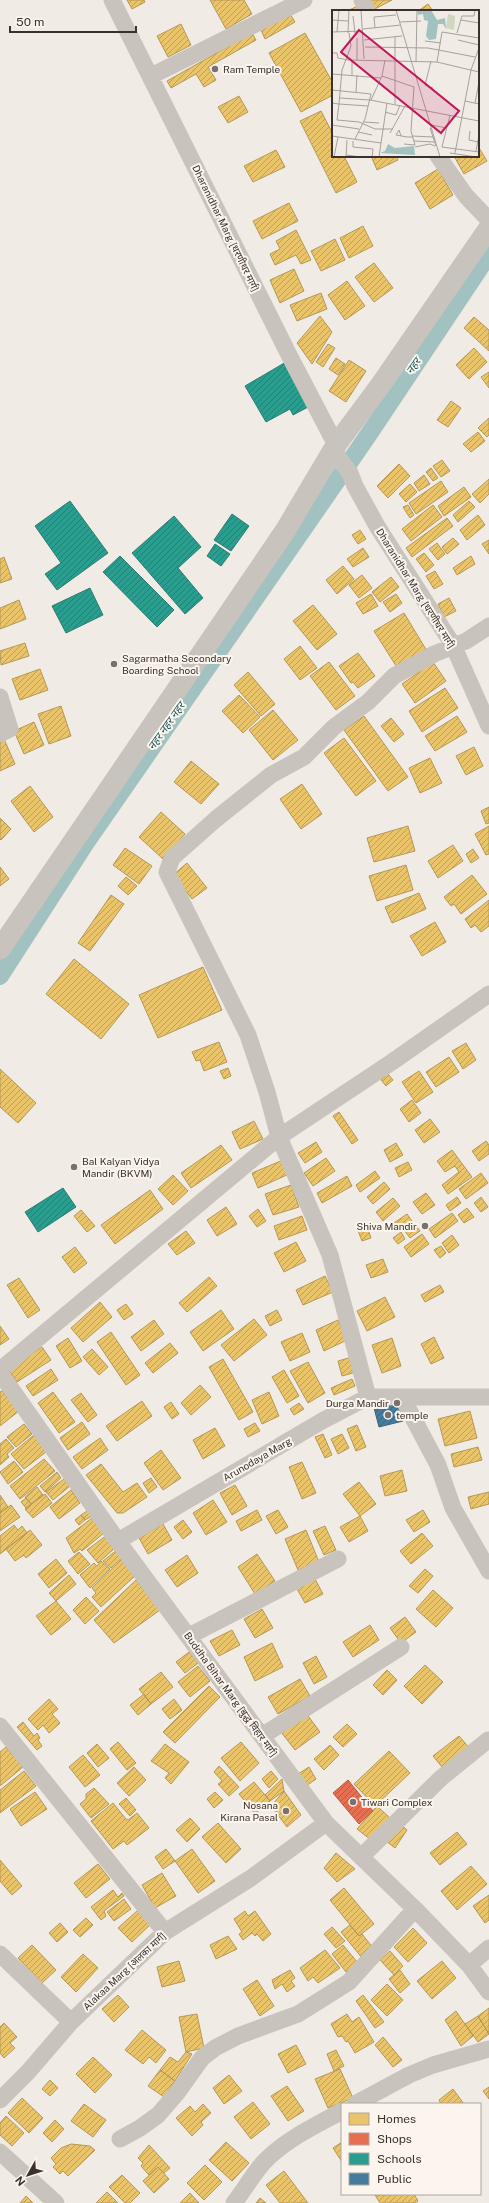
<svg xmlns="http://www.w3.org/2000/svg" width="489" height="2203" viewBox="0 0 489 2203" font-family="'Public Sans','Noto Sans Devanagari',sans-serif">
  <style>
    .homes { fill: url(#homes-hatch); stroke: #b59857 }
    .shops { fill: url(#shops-hatch); stroke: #b35c46 }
    .schools { fill: url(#schools-hatch); stroke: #2f7c71 }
    .public { fill: url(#public-hatch); stroke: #42647b }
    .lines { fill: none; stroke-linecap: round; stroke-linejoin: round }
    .canal { stroke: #a1c2c1; stroke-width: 18 }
    .minor { stroke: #c9c3be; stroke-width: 17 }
    .tertiary { stroke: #c9c3be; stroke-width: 21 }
    .poi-dot { fill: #7a716c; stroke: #fbf5ee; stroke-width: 1.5 }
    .labels { text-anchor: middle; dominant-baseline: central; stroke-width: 4; stroke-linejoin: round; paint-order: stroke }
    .poi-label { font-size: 10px; fill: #3b302b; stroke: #fbf5ee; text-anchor: start }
    .street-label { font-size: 10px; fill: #3b302b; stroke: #fbf5ee }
    .water-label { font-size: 11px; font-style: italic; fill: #1f5a5e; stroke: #fbf5ee }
    .inset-road { fill: none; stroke: #a8a09b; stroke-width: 1 }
    .view { fill: #c2185b; fill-opacity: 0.15; stroke: #c2185b; stroke-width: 2 }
    .inset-edge { fill: none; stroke: #3b302b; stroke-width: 2 }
  </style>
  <defs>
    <pattern id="homes-hatch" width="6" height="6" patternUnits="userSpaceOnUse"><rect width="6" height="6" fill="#e9c46a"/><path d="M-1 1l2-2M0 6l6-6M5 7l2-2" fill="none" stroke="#bea057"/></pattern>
    <pattern id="shops-hatch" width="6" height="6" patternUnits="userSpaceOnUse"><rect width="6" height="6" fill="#e76f51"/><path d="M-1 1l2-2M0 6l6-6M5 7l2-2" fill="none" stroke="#bc5c43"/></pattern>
    <pattern id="schools-hatch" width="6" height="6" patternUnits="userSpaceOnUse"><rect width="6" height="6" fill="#2a9d8f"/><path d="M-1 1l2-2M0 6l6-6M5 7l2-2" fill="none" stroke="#258075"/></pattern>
    <pattern id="public-hatch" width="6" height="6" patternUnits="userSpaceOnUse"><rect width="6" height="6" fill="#457b9d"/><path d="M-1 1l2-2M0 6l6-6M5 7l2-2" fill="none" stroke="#3b6580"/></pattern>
  </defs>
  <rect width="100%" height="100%" fill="#f0ebe5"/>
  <path class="homes" d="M127 0H144L145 2 132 9Z
    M210 0H244L252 14 226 29Z
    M368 0H392L373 10Z
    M428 4 433 11H418Z
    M358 6 360 11H347Z
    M290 14 295 22 265 39 261 30Z
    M181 24 191 45 168 57 157 36Z
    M252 33 256 40 208 67 216 80 204 87 196 74 171 88 167 81Z
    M305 33 333 83V95L301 112 269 53Z
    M239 96 248 112 228 123 218 107Z
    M321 111 333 134V156H344L357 182 336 193 300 121Z
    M478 146 487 161 464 174 454 156H478Z
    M276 150 285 167 253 182 244 166Z
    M371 156H396L398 160 377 170Z
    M438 169 453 195 430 209 415 183Z
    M289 203 298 221 262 239 253 221Z
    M363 226 373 246 349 258 340 238Z
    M296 230 311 260 301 264 296 255 275 265 270 254 280 249 276 241Z
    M335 239 345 260 321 271 311 251Z
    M374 263 393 288 374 302 355 277Z
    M294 269 304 291 280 303 270 280Z
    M347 281 365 306 345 320 328 295Z
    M321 293 327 309 297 321 290 305Z
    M320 316 332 332 312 364 297 343Z
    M474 317 489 330V351L464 328Z
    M328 344 335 348 323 367 316 362Z
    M474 348 487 362 469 379 456 365Z
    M336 358 345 364 338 375 329 369Z
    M349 360 366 371 346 402 329 391Z
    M489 372V388L481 377Z
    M451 401 461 408 448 427 437 420Z
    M489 418V435L487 437 478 428Z
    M478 432 485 441 471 452 463 444Z
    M442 460 450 471 441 477 433 466Z
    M399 464 410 476 388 498 377 486Z
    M431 468 438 478 433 481 426 472Z
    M424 475 430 484 419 491 414 483Z
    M489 479V494L480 503 472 494Z
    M441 481 448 492 416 514 409 503Z
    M410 484 417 492 406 502 399 494Z
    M464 487 471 497 444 516 438 506Z
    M469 501 475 507 458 522 453 515Z
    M408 505 414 515 410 518 403 507Z
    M433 505 442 517 411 541 402 529Z
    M478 515 485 525 467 540 460 530Z
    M447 518 453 526 412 557 406 548Z
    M360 530 366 539 358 544 352 535Z
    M453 538 459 544 447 554 442 547Z
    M489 540V554L482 544Z
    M437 543 445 554 438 560 429 549Z
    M363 548 369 557 353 567 347 559Z
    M424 553 434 565 426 572 416 559Z
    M471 556 475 564 457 575 453 568Z
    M4 557 12 579 0 583V559Z
    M343 566 354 579 337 594 326 580Z
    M435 571 443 584 434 589 426 576Z
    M362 575 372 588 359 598 349 585Z
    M391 577 399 587 380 602 372 592Z
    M371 594 378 606 363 614 356 603Z
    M396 594 402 603 390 612 383 602Z
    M449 598 456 611 444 617 438 604Z
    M19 600 26 619 0 629V608Z
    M313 605 337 634 317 650 293 621Z
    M404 613 427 651 398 669 374 631Z
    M25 643 29 656 1 665 0 651Z
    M300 646 317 668 300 680 284 659Z
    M358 653 375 676 358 688 353 682 351 683 339 666Z
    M329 662 355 696 336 710 310 676Z
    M433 662 446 681 415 703 402 684Z
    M40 669 48 690 20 700 12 679Z
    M248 672 275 704 261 716 234 685Z
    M445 688 458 708 422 732 409 711Z
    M239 695 260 717 243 733 222 711Z
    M61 706 71 736 49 744 38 714Z
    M273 710 298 740 273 760 249 730Z
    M364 716 408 777 388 791 344 730Z
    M457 716 467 732 435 751 425 736Z
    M391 718 404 734 394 742 381 726Z
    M34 722 44 745 24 754 14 731Z
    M344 738 376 781 356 796 324 753Z
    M4 739 15 764 0 771V741Z
    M474 747 483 766 466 775 456 756Z
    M430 758 442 783 420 793 409 768Z
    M191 761 219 784 201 804 174 782Z
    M302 784 322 814 301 829 280 799Z
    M30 786 53 817 34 832 11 801Z
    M489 807V823L486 824 481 811Z
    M161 812 185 834 163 859 139 837Z
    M0 818 11 829 1 840 0 839Z
    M408 826 415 851 374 862 367 838Z
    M489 826V854L486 855 475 834Z
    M453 845 463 861 438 878 428 861Z
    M125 848 152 866 139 884 113 865Z
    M473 849 479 858 471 863 466 854Z
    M187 863 207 888 192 899 173 875Z
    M406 865 413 890 377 901 369 876Z
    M0 867 9 879 0 886Z
    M472 875 487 894 461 914 454 904 451 906 444 897Z
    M126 877 137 886 128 895 118 886Z
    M419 893 426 909 392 923 385 907Z
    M111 895 124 904 90 951 78 943Z
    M489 900V926L481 932 475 925 471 928 465 919Z
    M435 922 446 942 422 956 410 936Z
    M74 959 129 1004 101 1039 46 994Z
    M203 967 222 1010 158 1038 139 995Z
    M219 1042 227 1062 204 1071 200 1060 196 1061 192 1052Z
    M466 1043 476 1060 463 1069 452 1051Z
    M449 1057 459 1072 436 1087 426 1072Z
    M228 1068 231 1076 224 1079 220 1071Z
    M0 1069 36 1103 18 1123 0 1107Z
    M419 1071 433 1092 416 1103 402 1082Z
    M388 1074 393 1080 386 1086 381 1080Z
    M412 1100 421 1113 409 1122 400 1109Z
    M339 1112 358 1140 352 1144 333 1116Z
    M430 1119 440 1132 424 1143 415 1130Z
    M254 1121 263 1139 240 1149 232 1132Z
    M486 1141 489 1145V1154L479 1161 472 1151Z
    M316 1142 322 1152 305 1163 298 1153Z
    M396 1143 403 1155 390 1162 384 1150Z
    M221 1145 232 1160 191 1188 181 1173Z
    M452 1150 472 1177 448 1194 442 1185 459 1172 455 1166 445 1172 437 1161Z
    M326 1158 335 1171 313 1186 304 1173Z
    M283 1160 289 1174 258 1188 252 1173Z
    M408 1162 412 1170 399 1177 395 1168Z
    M375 1171 380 1178 360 1192 356 1185Z
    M481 1173 488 1183 466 1199 459 1189Z
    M173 1175 188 1191 173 1205 158 1189Z
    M347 1176 352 1186 322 1203 317 1193Z
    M384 1182 390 1189 373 1204 367 1197Z
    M291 1185 299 1207 273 1215 265 1194Z
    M150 1190 163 1209 115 1244 101 1225Z
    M426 1193 435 1205 422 1214 413 1202Z
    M457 1197 461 1203 450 1211 446 1205Z
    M481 1197 488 1207 481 1212 474 1203Z
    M393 1198 400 1206 383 1221 376 1212Z
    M226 1207 237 1224 217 1236 207 1220Z
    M467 1208 474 1217 464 1223 458 1215Z
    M258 1209 266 1221 257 1227 249 1216Z
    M81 1210 95 1226 87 1232 74 1216Z
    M452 1213 458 1221 435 1238 429 1229Z
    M407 1214 412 1221 396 1232 391 1225Z
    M302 1216 307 1230 279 1240 274 1226Z
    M414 1223 420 1231 410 1238 404 1230Z
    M366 1224 371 1238 362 1241 357 1228Z
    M186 1231 195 1243 177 1255 168 1244Z
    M401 1232 405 1239 398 1244 393 1238Z
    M422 1234 429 1244 411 1257 404 1247Z
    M452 1235 459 1245 449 1253 442 1243Z
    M296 1242 306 1261 284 1272 274 1253Z
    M441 1246 446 1253 440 1258 434 1250Z
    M75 1247 87 1263 74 1273 62 1257Z
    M383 1259 388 1272 371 1278 366 1265Z
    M325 1276 333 1292 303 1305 296 1290Z
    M209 1277 217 1286 187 1312 179 1303Z
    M19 1278 40 1310 28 1318 7 1285Z
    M440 1285 444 1292 425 1302 421 1295Z
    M385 1297 395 1317 367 1331 357 1311Z
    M100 1302 112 1317 83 1342 71 1328Z
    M126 1304 133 1314 124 1320 117 1310Z
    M221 1310 234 1329 203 1351 190 1332Z
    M277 1310 282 1320 270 1326 265 1316Z
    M254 1319 267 1335 234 1361 221 1345Z
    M154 1320 164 1334 141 1351 131 1337Z
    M338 1320 347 1340 324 1351 316 1330Z
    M0 1326 9 1339 0 1345Z
    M111 1332 140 1375 126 1385 97 1342Z
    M302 1333 310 1352 290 1361 281 1342Z
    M434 1337 444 1358 431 1364 421 1344Z
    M68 1338 82 1361 70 1368 56 1346Z
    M392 1338 401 1366 382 1373 372 1345Z
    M170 1343 178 1353 153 1373 145 1363Z
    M42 1347 51 1360 17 1382 8 1369Z
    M92 1349 108 1367 99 1375 83 1357Z
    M352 1357 356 1372 342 1376 338 1361Z
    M223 1359 253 1412 239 1420 209 1367Z
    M308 1362 325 1393 308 1403 290 1371Z
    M51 1369 58 1380 33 1396 26 1386Z
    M284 1370 299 1396 287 1403 272 1377Z
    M352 1379 355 1386 334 1395 331 1388Z
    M200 1385 211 1397 191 1415 181 1403Z
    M2 1391 19 1411 0 1426V1392Z
    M53 1392 75 1422 59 1433 38 1403Z
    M269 1392 279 1416 262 1424 252 1400Z
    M81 1393 97 1415 88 1422 71 1400Z
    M142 1401 152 1416 117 1441 106 1426Z
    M171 1402 179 1414 172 1419 164 1407Z
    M299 1403 304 1409 294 1415 290 1409Z
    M470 1411 477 1438 445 1446 438 1419Z
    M82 1422 90 1434 68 1450 60 1438Z
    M255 1423 260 1431 248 1437 244 1429Z
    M24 1424 32 1434 16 1447 7 1437Z
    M357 1425 366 1447 356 1451 347 1429Z
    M215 1428 225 1446 203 1459 193 1440Z
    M323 1434 332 1455 325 1458 315 1437Z
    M342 1434 349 1448 338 1454 331 1439Z
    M34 1435 46 1452 24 1469 11 1454Z
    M100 1438 108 1450 82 1469 73 1457Z
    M6 1439 14 1448 7 1454 9 1457 0 1465V1444Z
    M478 1447 482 1460 454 1467 451 1454Z
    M161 1450 181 1478 163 1490 144 1463Z
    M44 1459 55 1471 20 1499 10 1486Z
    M14 1461 23 1472 8 1484 0 1472Z
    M302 1462 316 1493 302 1499 289 1467Z
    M101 1464 123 1492 137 1483 147 1497 123 1513H117L86 1475Z
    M402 1470 407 1491 385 1496 380 1476Z
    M57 1472 61 1478 45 1492 40 1486Z
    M151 1478 157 1487 149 1493 143 1483Z
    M64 1479 70 1486 53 1500 46 1492Z
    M359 1482 376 1504 360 1516 343 1494Z
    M235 1485 247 1506 232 1515 220 1493Z
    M37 1487 43 1495 31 1504 25 1497Z
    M71 1490 80 1503 59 1519 50 1507Z
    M489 1492V1504L471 1509 468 1497Z
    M45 1494 52 1503 33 1518 25 1509Z
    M0 1495 8 1507 0 1513Z
    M26 1498 31 1504 26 1508 21 1502Z
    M213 1500 227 1522 206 1535 193 1513Z
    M11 1505 20 1517 0 1531V1513Z
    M257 1510 262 1520 241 1531 236 1521Z
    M278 1510 288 1527 276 1534 266 1516Z
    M423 1510 430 1522 414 1532 406 1520Z
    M87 1511 92 1516 85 1520 81 1515Z
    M81 1515 85 1520 79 1525 75 1520Z
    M360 1516 368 1531 349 1542 340 1527Z
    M92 1518 104 1533 82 1551 80 1549 74 1553 66 1538Z
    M183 1520 192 1532 183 1539 174 1527Z
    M163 1524 172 1540 148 1554 139 1538Z
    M14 1525 18 1530 22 1526 27 1533 0 1554V1536Z
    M325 1526 336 1550 324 1555 313 1531Z
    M30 1530 42 1545 26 1558 24 1555 15 1561 6 1549Z
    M306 1530 319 1562 298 1570 285 1539Z
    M422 1533 433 1546 411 1564 400 1551Z
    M107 1535 116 1547 98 1563 87 1550Z
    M118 1549 124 1556 111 1568 103 1561Z
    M79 1552 90 1564 78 1574 68 1561Z
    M257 1554 275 1581 255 1594 238 1567Z
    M187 1555 198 1573 177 1587 165 1570Z
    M56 1559 67 1573 49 1588 38 1574Z
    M122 1559 137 1574 101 1607 92 1597 96 1593 92 1588Z
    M101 1561 110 1569 90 1588 80 1575 94 1563 97 1566Z
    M425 1569 433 1576 418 1593 409 1586Z
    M69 1575 76 1584 56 1601 49 1593Z
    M315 1579 323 1594 305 1603 297 1589Z
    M136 1580 160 1610 114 1643 94 1620Z
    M433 1590 453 1608 436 1627 416 1609Z
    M86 1597 99 1611 85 1624 73 1610Z
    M56 1601 71 1619 51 1635 36 1616Z
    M262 1609 273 1628 255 1638 244 1619Z
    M405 1617 416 1632 401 1643 390 1628Z
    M370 1625 379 1640 353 1657 343 1642Z
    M232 1630 240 1645 219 1656 210 1641Z
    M272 1643 283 1667 255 1681 244 1657Z
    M189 1652 198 1663 185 1673 176 1662Z
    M316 1656 327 1677 314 1684 303 1663Z
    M425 1665 443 1682 422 1704 404 1686Z
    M198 1666 210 1681 190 1697 178 1682Z
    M387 1670 397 1680 383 1695 373 1685Z
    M161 1672 173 1687 151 1704 139 1689Z
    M300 1679 310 1696 278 1714 268 1697Z
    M209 1686 220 1697 175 1743 163 1732Z
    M144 1694 151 1704 138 1715 130 1705Z
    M49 1699 58 1709 52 1714 60 1723 49 1733 43 1725 38 1730 28 1719Z
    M174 1699 182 1710 170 1719 162 1709Z
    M306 1713 320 1732 295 1750 281 1732Z
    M23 1722 34 1736 37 1733 40 1738 38 1740 42 1746 37 1750 17 1727Z
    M347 1724 357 1734 343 1747 333 1737Z
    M459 1736 472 1751 446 1772 433 1756Z
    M118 1742 136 1763 127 1770 110 1749Z
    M241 1742 259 1763 240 1781 221 1758Z
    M97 1744 109 1758 98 1767 87 1753Z
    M165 1744 189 1762 171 1784 165 1778 169 1773 151 1761Z
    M330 1745 339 1755 324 1770 314 1759Z
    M6 1747 23 1767 0 1786V1752Z
    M389 1751 410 1773 375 1806 354 1784Z
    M83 1755 100 1775 85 1787 69 1767Z
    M219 1766 239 1787 229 1796 218 1784 222 1781 214 1772Z
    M134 1767 146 1780 129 1796 117 1783Z
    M309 1767 316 1779 306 1786 298 1774Z
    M24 1771 36 1786 0 1813V1790Z
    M271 1771 278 1779 269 1788 262 1779Z
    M282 1779 284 1791 270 1801 265 1795Z
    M254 1782 270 1801 255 1814 239 1794Z
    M94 1788 109 1804 91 1818 80 1804 86 1799V1794Z
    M284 1791 301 1815 287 1827 271 1806Z
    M35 1792 47 1809 21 1826 10 1809Z
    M215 1792 223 1800 214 1808 207 1799Z
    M126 1798 136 1810 130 1816 119 1804Z
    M113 1803 126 1819 128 1820 137 1813 149 1828 127 1845 124 1841 113 1849 91 1821Z
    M377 1806 390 1818 371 1840 357 1829Z
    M190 1818 200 1829 187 1842 176 1830Z
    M218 1823 241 1849 226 1863 202 1837Z
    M399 1823 407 1830 395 1848 386 1841Z
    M457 1832 467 1844 440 1865 430 1853Z
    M166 1849 175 1861 163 1869 155 1857Z
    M192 1849 215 1881 198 1893 175 1861Z
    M336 1853 355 1869 337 1882 324 1868Z
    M0 1860 22 1886 12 1895 0 1881Z
    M98 1864 110 1879 86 1898 74 1883Z
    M471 1866 487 1884 457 1910 441 1891Z
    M162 1873 176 1896 155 1908 142 1885Z
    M344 1888 374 1924 359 1936 330 1900Z
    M113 1890 118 1897 122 1893 124 1896 104 1911 106 1916 101 1920 91 1907Z
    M489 1895V1920L485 1923 473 1906Z
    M124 1899 131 1909 114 1921 107 1912Z
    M138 1910 151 1924 132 1942 118 1928Z
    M245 1911 248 1916 255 1911 271 1934 263 1941 257 1934 255 1936 252 1933 243 1940 239 1934 242 1932 234 1919Z
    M86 1918 93 1925 80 1937 73 1930Z
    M60 1923 68 1932 57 1942 49 1933Z
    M350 1925 359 1936 362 1934 374 1949 362 1958 341 1932Z
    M332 1927 345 1941 336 1948 324 1934Z
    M413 1928 427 1943 408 1962 394 1947Z
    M228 1936 237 1949 216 1959 210 1945Z
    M32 1945 56 1970 42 1983 18 1958Z
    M343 1945 358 1963 346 1972 332 1954Z
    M325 1950 340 1968 318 1983 313 1977 308 1981 300 1968Z
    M390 1951 403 1966 394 1975 380 1960Z
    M83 1954 98 1968 76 1992 61 1977Z
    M179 1961 185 1981 162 1987 157 1967Z
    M442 1961 456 1978 432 1999 417 1981Z
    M290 1970 295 1978 291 1981 295 1986 287 1992 282 1984 275 1989 272 1980Z
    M400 1970 410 1984 400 1993 389 1979Z
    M257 1980 274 2006 260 2016 243 1989Z
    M387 1984 403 2000 387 2016 371 2000Z
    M118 1995 129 2007 114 2022 102 2009Z
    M363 1995 384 2022 375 2028 356 2001Z
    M489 2008V2034L478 2016Z
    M456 2011 473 2036 461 2046 445 2020Z
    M197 2014 204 2048 186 2052 179 2017Z
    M347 2014 352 2022 359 2017 374 2042 355 2053 348 2041 346 2042 342 2036 338 2037 331 2024Z
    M478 2016 489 2034 478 2042 465 2024Z
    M4 2023 17 2037 10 2043 15 2048 4 2058 0 2053V2027Z
    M142 2030 166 2050 156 2063 149 2057 143 2064 125 2050Z
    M383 2037 402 2060 393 2067 375 2045Z
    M296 2045 306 2064 288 2073 278 2054Z
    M336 2050 344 2066 334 2071 327 2054Z
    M186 2052 192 2054 175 2081 160 2070 170 2057 178 2062Z
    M93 2057 112 2075 95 2093 76 2074Z
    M340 2069 353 2098 328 2108 315 2079Z
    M160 2070 175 2081 164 2097 148 2086Z
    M229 2075 242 2091 224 2104 213 2088Z
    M50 2080 58 2088 50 2096 42 2089Z
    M287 2086 304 2111 288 2121 271 2096Z
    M489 2087V2099L483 2091Z
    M453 2089 464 2104H441L439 2100Z
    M22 2098 43 2118 29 2133 8 2113Z
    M253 2102 270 2124 251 2139 234 2117Z
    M84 2104 106 2120 93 2137 71 2121Z
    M203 2104 211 2113 201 2122 203 2125 192 2136 176 2118 190 2106 195 2112Z
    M6 2116 24 2133 12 2146 0 2135V2123Z
    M55 2120 64 2129 52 2142 43 2133Z
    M226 2142 249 2163 232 2181 209 2160Z
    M342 2142V2162L333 2148Z
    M71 2144 90 2146 95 2150 68 2176 63 2171 60 2174 53 2167 56 2164 51 2158 61 2148Z
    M149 2145 170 2168 164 2173 158 2167 149 2175 141 2166 143 2163 138 2158Z
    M205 2165 222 2182 204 2200 187 2183Z
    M158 2167 169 2179 154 2193 143 2181Z
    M284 2171 308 2203H280L266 2185Z
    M122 2175 140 2193 130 2203H125L109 2187Z
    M107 2192 118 2203H96Z
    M190 2193 199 2203H180Z
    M414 2194 418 2201 415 2203H380L375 2195Z
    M26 2196 33 2203H20Z
    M260 2198 266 2203H256Z"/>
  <path class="shops" d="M348 1780 373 1811 359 1824 333 1793Z"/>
  <path class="schools" d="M286 362 310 406 293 415 290 409 266 422 245 386Z
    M70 501 108 553 57 590 45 574 61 563 35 526Z
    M232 514 249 526 231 551 214 540Z
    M174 516 201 547 178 568 203 598 185 614 132 553Z
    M215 544 230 554 221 566 207 556Z
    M120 556 174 610 157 627 103 572Z
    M90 588 103 615 66 633 52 606Z
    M63 1188 76 1207 38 1232 25 1212Z"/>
  <path class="public" d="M397 1402 403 1421 379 1427 374 1408Z"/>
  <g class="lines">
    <path class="canal" d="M0 976 85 844 369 434 489 254"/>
    <path class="minor" d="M112 0 289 355 336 445 337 456 350 473 355 486 377 526 453 645 489 726
      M362 0 367 11
      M151 76 304 0
      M438 156 466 196 489 220
      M0 697 10 729 0 734
      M0 1370 279 1137 392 1062 489 994
      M0 1373 117 1540 326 1823 415 1909 469 1965 489 1992
      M368 1397 330 1255 279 1137 267 1092 248 1035 167 872 172 858 216 819 271 775 304 757 334 727 368 702 394 676 434 654 466 641 489 626
      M402 1397 438 1465 453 1508 489 1571
      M118 1541 322 1421 368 1397H489
      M189 1636 338 1559
      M0 1726 165 1932
      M262 1736 401 1647
      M361 1857 441 1778 488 1740
      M0 1954 71 2022
      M469 1965 489 1948
      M0 2100 28 2072 71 2022 165 1932 251 1878 326 1823
      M355 2104 409 2075 433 2065 489 2049
      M120 2139 140 2128 158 2115 177 2093 202 2058 215 2048 238 2036 298 2014 349 1982 415 1909
      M0 2152 56 2203
      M234 2203C244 2190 252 2176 263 2163 284 2140 315 2126 342 2111"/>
    <path class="tertiary" d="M0 949 285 531 336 445 382 383 489 228"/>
  </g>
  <g class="poi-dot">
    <circle cx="215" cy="69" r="4"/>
    <circle cx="114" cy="664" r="4"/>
    <circle cx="74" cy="1167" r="4"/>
    <circle cx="425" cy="1226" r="4"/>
    <circle cx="397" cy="1403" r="4"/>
    <circle cx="388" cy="1415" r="4"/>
    <circle cx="353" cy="1802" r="4"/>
    <circle cx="286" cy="1811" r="4"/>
  </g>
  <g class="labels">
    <g class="poi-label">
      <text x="223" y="69">Ram Temple</text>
      <text x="122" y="658">Sagarmatha Secondary<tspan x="122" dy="12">Boarding School</tspan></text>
      <text x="82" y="1161">Bal Kalyan Vidya<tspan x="82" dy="12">Mandir (BKVM)</tspan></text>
      <text x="417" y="1226" text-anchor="end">Shiva Mandir</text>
      <text x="389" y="1403" text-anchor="end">Durga Mandir</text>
      <text x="396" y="1415">temple</text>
      <text x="361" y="1802">Tiwari Complex</text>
      <text x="278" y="1805" text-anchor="end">Nosana<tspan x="278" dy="12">Kirana Pasal</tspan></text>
    </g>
    <g class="street-label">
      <text transform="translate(226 228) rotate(64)">Dharanidhar Marg [धरणीधर मार्ग]</text>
      <text transform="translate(416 588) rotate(58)">Dharanidhar Marg [धरणीधर मार्ग]</text>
      <text transform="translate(257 1459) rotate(-30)">Arunodaya Marg</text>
      <text transform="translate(231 1694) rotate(54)">Buddha Bihar Marg [बुद्ध विहार मार्ग]</text>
      <text transform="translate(124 1971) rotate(-43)">Alakaa Marg [अलका मार्ग]</text>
    </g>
    <g class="water-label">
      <text transform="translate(413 366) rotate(-56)">नहर</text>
      <text transform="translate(166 726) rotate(-55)">नहर नहर नहर</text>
    </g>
  </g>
  <g transform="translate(332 10)">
    <rect width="147" height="147" fill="#f0ebe5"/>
    <path d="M116 4 123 6 122 20 114 18Z" fill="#d1d6bf"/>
    <path d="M85 0H99L105 10 113 8 114 19 111 14H106L104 29 97 30 94 26 96 11 92 10 91 4 86 5ZM56 134 63 138 82 136 83 145 48 143 53 141Z" fill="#a1c2c1"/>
    <path class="inset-road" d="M29 0 32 49M64 0 108 147M21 6 23 23M0 10 16 11M129 10 147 13M68 12 89 11M43 18 42 7 64 5M31 19 69 15M0 22 31 21M5 22 7 0M16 23 17 0M17 23 19 36 10 60 7 94 36 96M125 23 130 6H142L143 0M63 27V94M32 30 70 26M126 30 147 35M93 31 109 33M33 37 96 38 143 47M0 43H5L6 48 16 50 105 52 147 62M20 50V65M25 50V28M84 51 85 0M99 51 93 75 101 78M105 52 110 22 147 28M0 64 49 68M50 66 82 77 79 121 83 135 72 134M0 80 39 84 33 109 23 129M24 82 25 65M8 88 38 90 147 111M39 90 50 66 53 50M133 91 147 94M0 93 7 94 5 110 27 112 43 119H61M143 93 147 72M53 102 64 105 68 95M118 105 110 137 147 142M32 112 47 113M0 115 27 119M99 115 115 118M98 118 104 136M138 121 137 130 146 132M26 122 40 125M58 123 73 96M0 126 49 133 55 93M69 126 67 120 64 125 75 127H81M80 126 101 127M21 131V137L41 139 40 147M82 131 102 132M83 137 98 134 103 136M144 141 147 125M118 143 144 147M123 143 139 60 147 38M14 145 29 147M2 147 6 127M14 147 15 130M47 147 49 133"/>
    <path class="view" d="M27 20 127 101 109 123 9 42Z"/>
    <rect width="147" height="147" class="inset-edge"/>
  </g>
  <rect x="341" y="2103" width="140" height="92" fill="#fbf5ee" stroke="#aea6a0"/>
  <rect x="349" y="2113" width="20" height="12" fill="#e9c46a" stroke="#aea6a0"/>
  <text x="377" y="2123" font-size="12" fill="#3b302b">Homes</text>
  <rect x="349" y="2133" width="20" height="12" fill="#e76f51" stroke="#aea6a0"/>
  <text x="377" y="2143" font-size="12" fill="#3b302b">Shops</text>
  <rect x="349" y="2153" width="20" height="12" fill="#2a9d8f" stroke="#aea6a0"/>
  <text x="377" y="2163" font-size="12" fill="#3b302b">Schools</text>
  <rect x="349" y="2173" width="20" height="12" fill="#457b9d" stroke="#aea6a0"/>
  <text x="377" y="2183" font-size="12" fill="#3b302b">Public</text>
  <g transform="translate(28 2175) rotate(231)" stroke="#fbf5ee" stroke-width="3" paint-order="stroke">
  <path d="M0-3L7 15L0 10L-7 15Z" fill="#3b302b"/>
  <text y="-6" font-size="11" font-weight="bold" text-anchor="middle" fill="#3b302b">N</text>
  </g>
  <path d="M10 26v6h126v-6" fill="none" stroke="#3b302b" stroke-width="2"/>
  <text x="16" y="26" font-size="12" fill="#3b302b" stroke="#fbf5ee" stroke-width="3" paint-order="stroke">50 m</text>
</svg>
